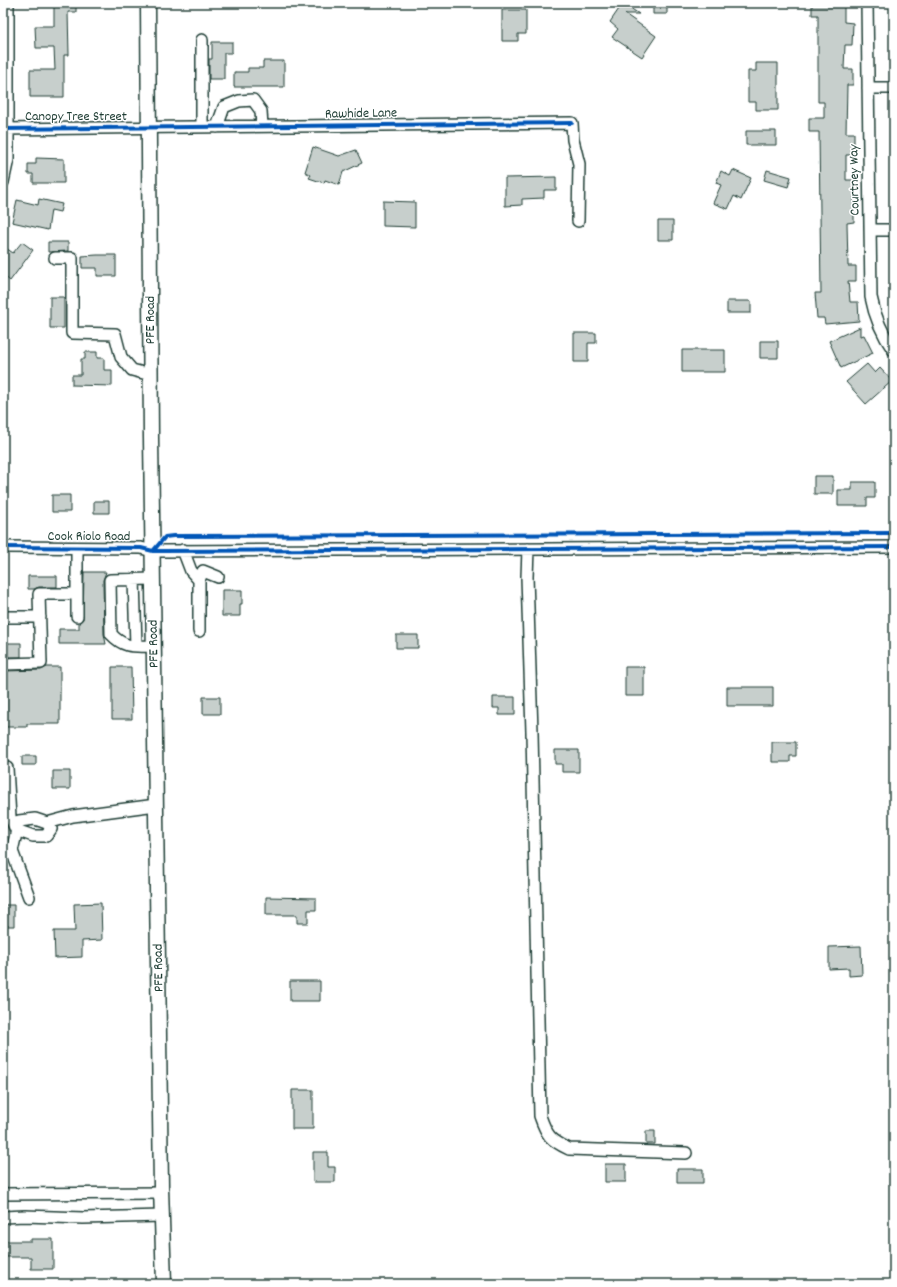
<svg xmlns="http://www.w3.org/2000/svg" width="897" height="1287" viewBox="0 0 897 1287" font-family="Dekko,sans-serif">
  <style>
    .building { fill: #c7cfcc; stroke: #1f3d34 }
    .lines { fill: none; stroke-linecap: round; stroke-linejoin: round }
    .minor-casing { stroke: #1f3d34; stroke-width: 14 }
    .major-casing { stroke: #1f3d34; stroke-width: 17 }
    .minor { stroke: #fff; stroke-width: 11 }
    .major { stroke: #fff; stroke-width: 14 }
    .cycleway-casing { stroke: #fff; stroke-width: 6 }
    .cycleway { stroke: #0057b8; stroke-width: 4 }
    .labels { text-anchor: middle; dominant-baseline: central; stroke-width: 3; stroke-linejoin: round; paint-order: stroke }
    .street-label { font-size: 14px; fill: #1f3d34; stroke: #fff }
  </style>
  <rect width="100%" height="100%" fill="#fff"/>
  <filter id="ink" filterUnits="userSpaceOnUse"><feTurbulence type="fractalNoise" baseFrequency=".025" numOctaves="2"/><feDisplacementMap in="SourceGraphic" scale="8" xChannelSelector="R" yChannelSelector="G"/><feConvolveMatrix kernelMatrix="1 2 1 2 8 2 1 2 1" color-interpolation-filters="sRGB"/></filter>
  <g filter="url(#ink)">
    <path class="building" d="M54 3H76V12H68L69 55H64V97H30V70H55L54 48H36L35 26H54Z
      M623 3 639 14H625L656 36 642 57 612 37 618 29 610 22Z
      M812 3H844V22L853 23 852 45H845L844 69H853V85H847L846 133H854V155H846V180H854V222L847 223 848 266H856V281H848L850 302H858L859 321 825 324 824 318H817L815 293H821L819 132H809V118H824V102H818V15H812Z
      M653 4H667V14H653Z
      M502 10H526V34H518V41H502Z
      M212 42H232V53H224V79H209V59H212Z
      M263 61H284V87H234V72H248V68H263Z
      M756 63H778V110H756V102H748V71H756Z
      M746 131H776V145H746Z
      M313 147 339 156 356 150 362 163 343 172 339 185 325 180 324 183 309 178 311 175 305 172Z
      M36 158 64 159V183H33V174H28V164H36Z
      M733 170 751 178 741 200 734 196 728 209 713 203 721 185 716 183 721 171 730 176Z
      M767 170 791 177 788 187 764 180Z
      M556 177V190H544V198L522 199V205L505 206V178Z
      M39 199 62 204 60 212 51 210 48 230 12 222 17 200 38 205Z
      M383 201 415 202V227L383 226Z
      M658 221H673V240H658Z
      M22 242 33 250 10 281 3 275V246L13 253Z
      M48 242H68V251L48 252Z
      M97 255H116V276H97V268H82V256Z
      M50 297H64V328H50Z
      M727 301H751V313H727Z
      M860 327V336L864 335 873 353 841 368 829 341Z
      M574 333H596V343H588V362H574Z
      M760 341H778V358H760Z
      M682 350H725V372H682Z
      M85 352H97V358H104V370H112V386L72 385V375H81V359H85Z
      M867 364 875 373 880 368 892 381 866 404 846 382Z
      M814 476H833V494H814Z
      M852 482H875V498H867V506H838V490H852Z
      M52 495H70V512H52Z
      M94 501H109V513H94Z
      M84 572H106L103 580 104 634 106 644H59V629H79V623L83 619Z
      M28 576H57V587H39L34 589H28Z
      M222 590H242V604H240V616H222Z
      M396 635H418V648H396Z
      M7 643H21V657H7Z
      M47 667H60V724H27V727H4V671L41 670Z
      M112 667H131L132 719H112Z
      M625 667H644V696H625Z
      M727 687H773V706H727Z
      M203 697H220V714H203Z
      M493 697H515V715H499V708H493Z
      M772 742H796V756H790V762H772Z
      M555 750H579V772H562V764H555Z
      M22 756H36V765H22Z
      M53 771H70V789H53Z
      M266 897 316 898V910H308V923H297V915H266Z
      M101 903 102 940 82 941V957L55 958 54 931H75L74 904Z
      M3 905H14V926H3Z
      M861 946 862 975 849 976V968L829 969V947Z
      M290 981H320V1001H290Z
      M292 1090H313V1129H292Z
      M646 1131H655V1144H646Z
      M313 1152H328V1167H335V1182H313Z
      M605 1164H626V1182H605Z
      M677 1169H703V1183H677Z
      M31 1239H53V1269H31V1257H4V1241H31Z"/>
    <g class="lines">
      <defs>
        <path id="minor" d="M867 3 871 297C875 318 882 334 894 351
          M868 88H894
          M202 127V40
          M217 127 224 107 239 101 253 100 261 111 262 126
          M3 129 572 123 573 140 579 164 578 221
          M3 182 8 159V3
          M870 230H894
          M55 258H72V333L115 334 121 357 132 370 151 375
          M3 547 141 548 153 551H163L894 547
          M528 549 527 577 532 732 540 1116C547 1136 550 1140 569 1149L686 1153
          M183 550 191 571 199 580V631
          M134 579 136 646
          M153 579 110 580 111 634C125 649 135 646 154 646
          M199 580 203 571 218 577
          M77 616V548
          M3 617H40
          M3 664 41 663 39 594H77
          M7 768 10 817 16 830 33 836H46L51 829 47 823
          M29 897 12 851 19 821 35 819 47 823 73 816 156 805
          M3 1194 162 1193
          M3 1217 25 1216 83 1218 162 1216"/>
        <path id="major" d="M148 3 151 438 161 1187 164 1284"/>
      </defs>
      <use href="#minor" class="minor-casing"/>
      <use href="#major" class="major-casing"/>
      <use href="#minor" class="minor"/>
      <use href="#major" class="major"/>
      <defs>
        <path id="cycleway" d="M3 129 572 123
          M3 547 141 548 153 551H163L894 547
          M153 551 165 537 173 536 894 533"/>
      </defs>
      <use href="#cycleway" class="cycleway-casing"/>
      <use href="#cycleway" class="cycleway"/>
    </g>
  </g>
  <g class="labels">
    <g class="street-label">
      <text transform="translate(361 114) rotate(-1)">Rawhide Lane</text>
      <text x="76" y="117">Canopy Tree Street</text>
      <text transform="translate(855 180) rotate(-91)">Courtney Way</text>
      <text transform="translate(151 320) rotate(-90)">PFE Road</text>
      <text x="89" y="537">Cook Riolo Road</text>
      <text transform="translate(154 644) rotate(-91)">PFE Road</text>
      <text transform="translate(159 968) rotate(-91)">PFE Road</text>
    </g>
  </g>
  <rect width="897" height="1287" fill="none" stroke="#fff" stroke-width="16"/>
  <rect x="8" y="8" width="881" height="1271" fill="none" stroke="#1f3d34" stroke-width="1.5" filter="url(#ink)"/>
</svg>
